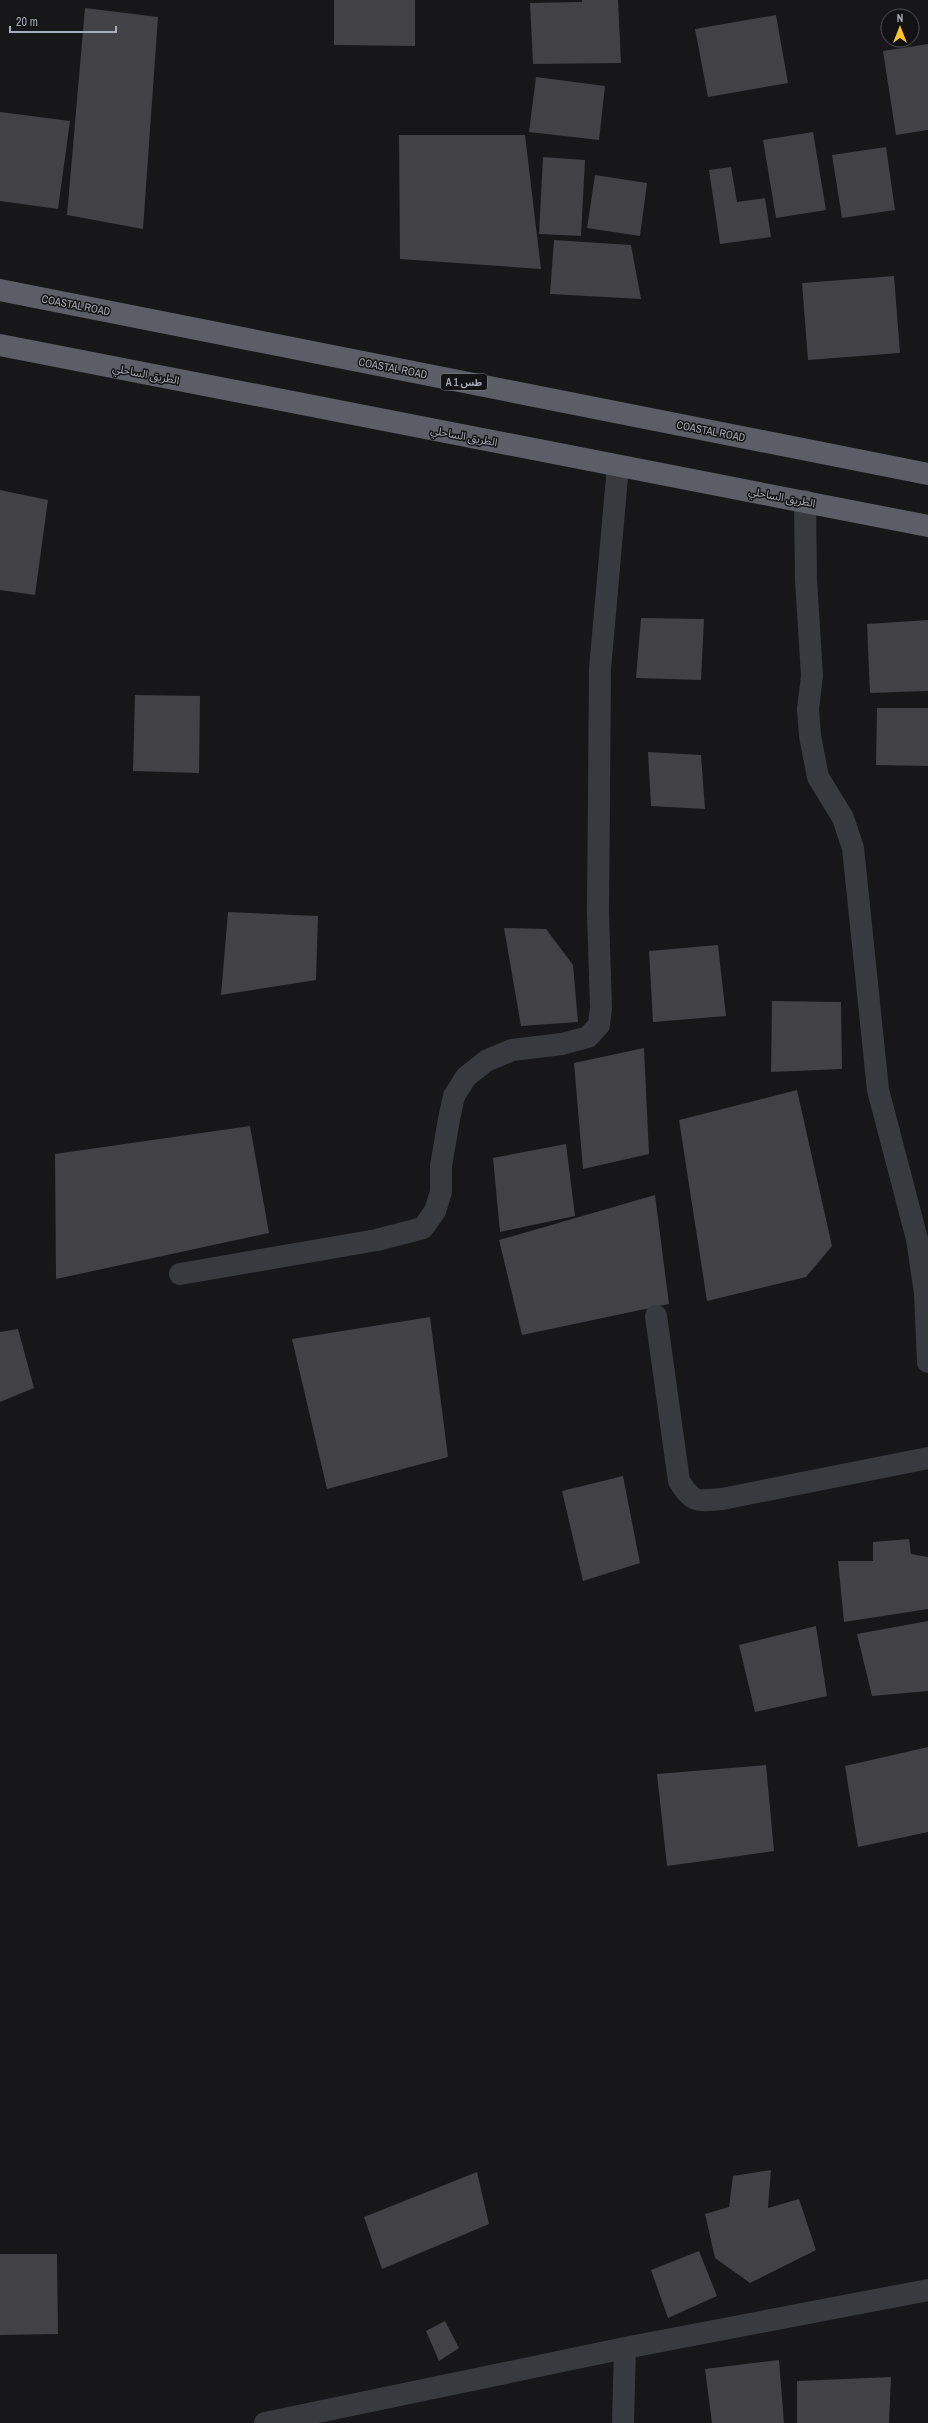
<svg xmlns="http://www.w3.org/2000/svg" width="928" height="2423" viewBox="0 0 928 2423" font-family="'Archivo Narrow','Noto Sans Arabic',sans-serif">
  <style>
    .building { fill: #414146 }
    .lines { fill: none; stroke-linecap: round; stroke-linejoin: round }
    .minor { stroke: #393a40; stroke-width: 22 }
    .trunk { stroke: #5b5e66; stroke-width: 22 }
    .labels { text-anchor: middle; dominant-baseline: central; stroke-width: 3; stroke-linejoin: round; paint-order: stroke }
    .shield { fill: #121214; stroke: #7b7e88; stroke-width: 1 }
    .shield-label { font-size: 10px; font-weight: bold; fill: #a8acb9 }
    .street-label { font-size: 11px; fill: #a8acb9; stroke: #121214 }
  </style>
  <rect width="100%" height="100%" fill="#171719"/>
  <path class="building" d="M334 0H415V46L334 45Z
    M582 0H618L621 63 533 64 530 3 582 2Z
    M85 8 158 17 143 229 67 215Z
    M776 15 788 83 708 97 695 29Z
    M928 44V130L896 135 883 51Z
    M536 77 605 86 599 140 529 132Z
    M0 112 70 121 58 209 0 201Z
    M813 132 826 210 776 218 763 140Z
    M399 135H525L541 269 400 259Z
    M886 147 895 210 842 218 832 155Z
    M543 157 585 160 581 236 539 234Z
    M731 167 737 202 765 198 771 237 720 244 709 170Z
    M595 175 647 183 640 236 587 228Z
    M554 240 631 245 641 299 550 294Z
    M894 276 900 353 808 360 802 283Z
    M0 490 48 500 35 595 0 590Z
    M641 618 704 619 701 680 636 678Z
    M928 620V691L870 693 867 624Z
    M135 695 200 696 199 773 133 771Z
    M877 708H928V766L876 765Z
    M648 752 701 755 705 809 651 806Z
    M228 912 318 916 316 980 221 995Z
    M504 928 546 929 573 965 578 1022 521 1026Z
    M718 945 726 1016 653 1022 649 951Z
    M772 1001 841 1002 842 1069 771 1072Z
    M644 1048 649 1154 583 1169 574 1063Z
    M797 1090 832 1246 806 1277 707 1301 679 1120Z
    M250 1126 269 1233 56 1279 55 1154Z
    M566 1144 575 1216 500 1232 493 1158Z
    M655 1195 669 1304 522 1335 499 1240Z
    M430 1317 448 1457 327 1489 292 1339Z
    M18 1329 34 1388 0 1402V1332Z
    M623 1476 640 1563 583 1581 562 1491Z
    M909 1539 911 1554 928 1557V1609L844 1622 838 1561H873V1542Z
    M928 1621V1691L872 1696 857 1634Z
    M816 1626 827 1696 755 1712 739 1645Z
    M928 1747V1832L858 1847 845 1766Z
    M766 1765 774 1851 667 1866 657 1774Z
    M771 2170 768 2208 799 2199 816 2250 750 2283 715 2258 705 2214 729 2207 733 2176Z
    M477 2172 489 2224 382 2269 364 2217Z
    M699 2251 717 2296 668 2318 651 2270Z
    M0 2254H57L58 2334 0 2335Z
    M445 2321 459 2348 439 2361 426 2331Z
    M779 2360 784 2423H712L705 2369Z
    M891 2377 889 2423H797V2381Z"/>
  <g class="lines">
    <path class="minor" d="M805 501 806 580 812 676 808 709 810 736 818 777 843 818 853 848 878 1090 917 1239 925 1293 928 1362
      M180 1274 377 1240 423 1228 435 1211 441 1192V1166L449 1119 454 1096 466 1077 486 1061 512 1050 562 1044 588 1037 599 1025 601 1008 598 914 600 669 618 466
      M656 1316 679 1481C693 1504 698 1501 722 1499L928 1458
      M265 2423 625 2348 928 2290
      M623 2423 625 2348"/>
    <path class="trunk" d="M0 290 928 474
      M0 345 928 526"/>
  </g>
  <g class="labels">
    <rect class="shield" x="441" y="374" width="46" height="16" rx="3"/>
    <g class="shield-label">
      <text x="464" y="382">A 1 طس</text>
    </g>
    <g class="street-label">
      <text transform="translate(76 305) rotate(11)">COASTAL ROAD</text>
      <text transform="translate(393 368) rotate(11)">COASTAL ROAD</text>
      <text transform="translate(146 374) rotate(11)">الطريق الساحلي</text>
      <text transform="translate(711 431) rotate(11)">COASTAL ROAD</text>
      <text transform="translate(464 436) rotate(11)">الطريق الساحلي</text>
      <text transform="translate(782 497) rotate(11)">الطريق الساحلي</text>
    </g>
  </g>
  <g transform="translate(900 28)"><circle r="19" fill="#121214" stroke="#4e5056"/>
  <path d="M0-3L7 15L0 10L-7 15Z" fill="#fbc42c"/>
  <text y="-6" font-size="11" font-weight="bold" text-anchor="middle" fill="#a8acb9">N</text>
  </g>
  <path d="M10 26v6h106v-6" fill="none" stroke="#a8acb9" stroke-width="2"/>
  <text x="16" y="26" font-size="12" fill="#a8acb9" stroke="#121214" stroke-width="3" paint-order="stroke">20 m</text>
</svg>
